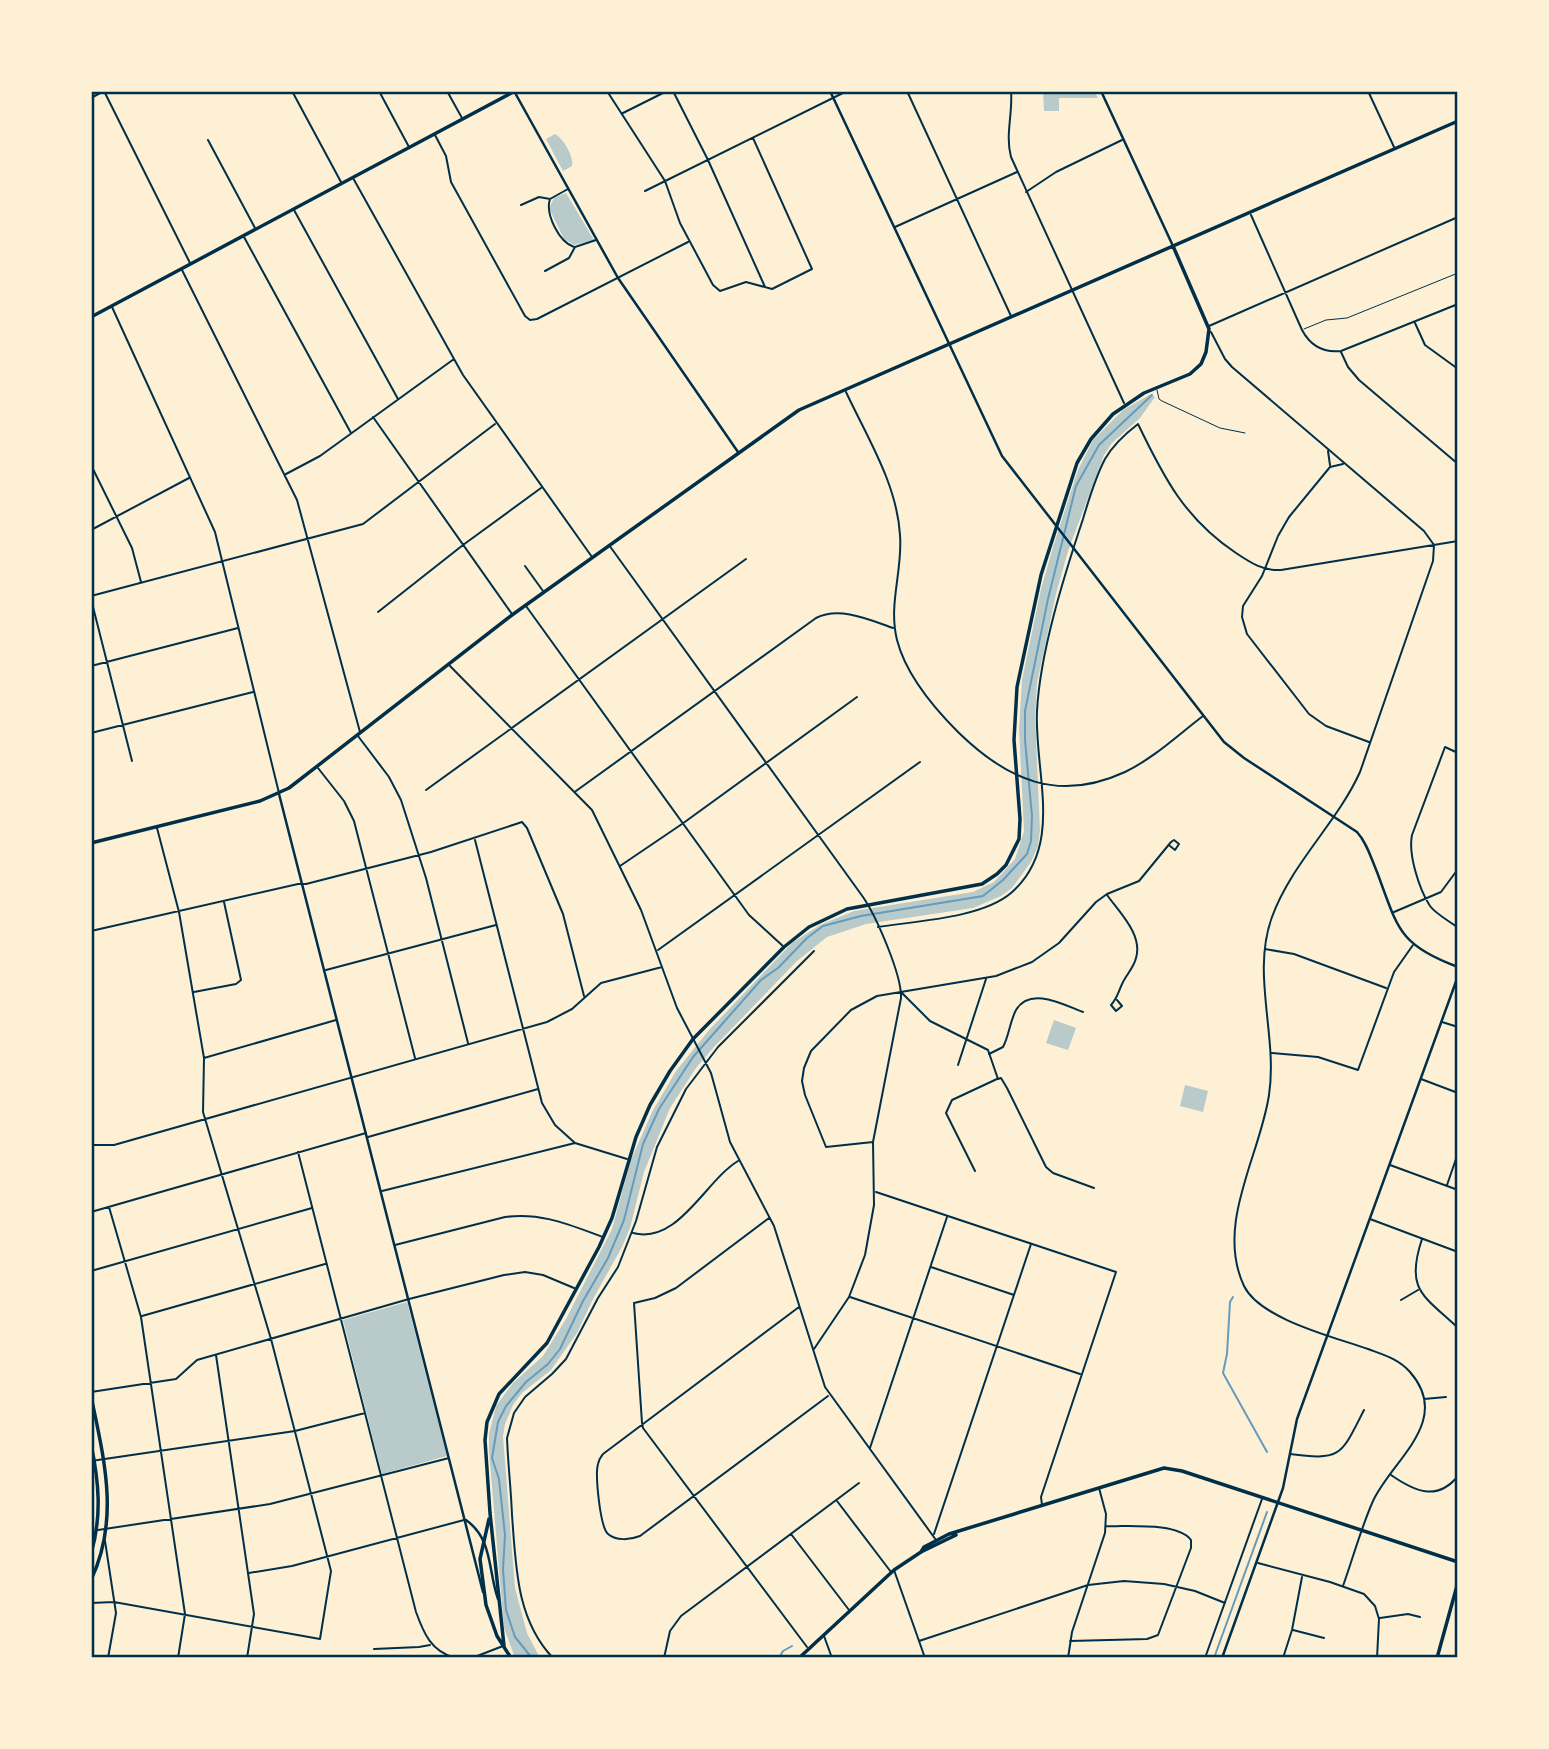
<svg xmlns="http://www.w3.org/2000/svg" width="1549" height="1749" viewBox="0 0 1549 1749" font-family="Spectral,serif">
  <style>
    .green { fill: #b9caca }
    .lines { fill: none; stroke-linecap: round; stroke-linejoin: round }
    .stream { stroke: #669bbc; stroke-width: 2 }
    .service { stroke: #003049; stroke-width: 1 }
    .minor { stroke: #003049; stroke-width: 2 }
    .tertiary { stroke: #003049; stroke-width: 2.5 }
    .secondary { stroke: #003049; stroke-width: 3.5 }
    .primary { stroke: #003049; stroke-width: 3.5 }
    .neatline { fill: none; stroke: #003049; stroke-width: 2.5 }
  </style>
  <rect width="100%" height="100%" fill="#fdf0d5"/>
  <path class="green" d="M1043 91H1094L1098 98H1059V111H1044Z
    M555 134C564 139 574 157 572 166L563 171 546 139Z
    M566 193 594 240 574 245 564 239 549 208 554 198Z
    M1151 394 1155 397 1140 418 1112 443 1104 455 1068 551 1056 594 1037 683 1035 715 1040 830 1038 846 1031 862 1012 888 1001 896 973 908 866 924 827 937 797 961 714 1047 696 1068 670 1108 644 1172 630 1228 622 1247 593 1299 577 1333 551 1370 522 1393 513 1405 505 1424 503 1436 515 1588 527 1633 540 1658H515L504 1628 489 1451V1434L496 1406 513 1383 543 1356 566 1319 612 1229 631 1160 652 1112 676 1071 709 1030 792 943 820 925 854 911 973 892 994 882 1015 859 1024 831 1019 729 1022 680 1041 589 1053 547 1078 470 1093 440 1123 410Z
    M1054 1020 1076 1028 1068 1050 1046 1043Z
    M1185 1085 1208 1091 1203 1112 1180 1106Z
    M407 1302 447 1456 382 1474 343 1320Z"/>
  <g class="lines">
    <path class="stream" d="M1233 1297 1230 1302 1227 1354 1223 1373 1267 1452
      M532 1658 515 1637 506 1610 503 1569 505 1535 499 1479 492 1458 498 1422 506 1406 526 1382 548 1364 560 1349 583 1301 608 1258 624 1220 643 1144 659 1109 693 1057 761 980 778 968 807 938 823 926 861 916 983 896 1003 880 1027 854 1031 841 1032 816 1025 740V711L1048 599 1076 486 1099 445 1152 395
      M779 1658 783 1651 792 1646
      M1214 1658 1267 1512"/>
    <path class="service" d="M1304 329 1326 320 1347 318 1458 273
      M1157 390 1159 399 1162 401 1220 428 1245 433"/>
    <path class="minor" d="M104 91 190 263
      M292 91 341 182
      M379 91 409 147
      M447 91 462 118
      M607 91 665 181 680 223 713 285 720 291 746 282 772 289 812 269 753 138
      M673 91 708 160 765 287
      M907 91 1011 316
      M1011 91C1013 113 1005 135 1011 157L1124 403
      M1289 91V92
      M1368 91 1394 147
      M91 98 102 92
      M623 113 667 91
      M435 135 446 156 451 182 525 316 530 320 537 319 688 242
      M208 140 255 228
      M353 178 463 375 592 557
      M645 191 847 91
      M1026 192 1056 172 1122 140
      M550 199C545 214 559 242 574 247
      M521 205 539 197 550 199 568 189
      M294 210 398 399
      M1251 215 1302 330C1310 345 1323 353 1341 351L1458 304
      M895 227 1017 172
      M244 237 351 433
      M182 270 297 500 360 732
      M545 271 569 258 575 247 596 240
      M112 307 215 532 279 793
      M1415 323 1425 345 1458 369
      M1209 326 1458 217
      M1211 332 1225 359 1232 367 1424 531 1434 545 1433 561 1360 772C1337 823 1291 864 1272 917 1251 974 1278 1036 1269 1095 1260 1156 1215 1224 1244 1286 1260 1319 1334 1337 1368 1349 1384 1355 1399 1359 1410 1372 1453 1421 1392 1460 1373 1501 1361 1528 1353 1558 1343 1586
      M1341 352 1348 367 1359 380 1458 464
      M846 392C867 437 897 484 900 535 903 570 888 604 897 640 906 675 933 707 958 732 1007 780 1058 803 1125 772 1154 758 1178 735 1203 716
      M373 417 512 614
      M1328 451 1330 465
      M1343 464 1330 467 1289 517 1278 536 1262 576 1243 606 1242 617 1247 634 1309 714 1326 726 1369 742
      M91 465 132 548 141 582
      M286 474 320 456 454 359
      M91 530 189 478
      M609 545 863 897C876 916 902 975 901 998L873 1142 874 1205 865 1255 849 1297 814 1349
      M525 566 543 591
      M91 596 363 524 495 424
      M91 599 132 761
      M526 606 749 915 784 947
      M378 612 463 545 541 488
      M91 666 238 628
      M450 666 592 810 641 910 677 1008 711 1073 730 1142 774 1226 825 1387 936 1540
      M91 733 253 692
      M358 736 389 777 401 800 426 878 468 1043
      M318 768 344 801 354 821 415 1058
      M426 790 746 559
      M576 791 816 618C840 606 870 620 893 628
      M522 822 527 828 563 914 584 996
      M475 840 542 1103 555 1125 575 1143
      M620 866 682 824 857 697
      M1107 895C1120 913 1143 935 1136 958 1134 967 1127 974 1123 982 1118 992 1118 997 1111 1005L1116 1011 1122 1006 1117 1000
      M1394 912 1441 892 1458 869
      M878 927C916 921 982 918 1011 893 1065 846 1034 773 1037 711 1040 652 1064 576 1083 519 1089 499 1095 478 1105 459 1113 445 1125 434 1138 424 1164 478 1185 519 1236 553 1251 563 1263 571 1281 570L1458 541
      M1457 927C1449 921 1436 914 1430 906 1419 889 1408 854 1412 835L1445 747 1458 753
      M91 931 298 884H306L431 852 522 822
      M1265 949 1294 954 1386 988
      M658 950 920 762
      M326 970 496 925
      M194 992 236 984 241 980 224 902
      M901 992 930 1021 988 1050 998 1079 1001 1078 1007 1088 1046 1167 1053 1173 1094 1188
      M1442 1022 1458 1027
      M1272 1053 1318 1057 1358 1070 1394 972 1413 945
      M989 1054 1003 1047C1009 1036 1010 1021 1016 1010 1030 986 1064 1005 1083 1012
      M204 1058 336 1020
      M958 1065 986 979
      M1421 1079 1458 1093
      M368 1137 538 1089
      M873 1142 826 1147 805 1095 802 1081 804 1068 811 1051 851 1010 877 996 996 976 1032 962 1059 943 1096 902 1107 894 1139 881 1171 842 1174 840 1179 844 1175 850 1170 846
      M91 1145H114L547 1022 572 1009 601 983 662 967
      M298 1152 416 1612C424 1634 431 1651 455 1658
      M1390 1165 1458 1190
      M975 1171 946 1113 952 1100 997 1079
      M1447 1185 1457 1156
      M382 1191 575 1143 627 1159
      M876 1192 1116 1272 1041 1497 1042 1505
      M109 1207 141 1317 185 1614 178 1658
      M91 1212 366 1133
      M769 1218 676 1288 655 1298 634 1303 642 1423 643 1428 807 1647
      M1370 1219 1458 1252
      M633 1233C678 1245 705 1181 738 1161
      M1422 1239C1405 1290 1423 1295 1458 1328
      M395 1245 505 1217C541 1212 570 1225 603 1237
      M931 1267 1014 1295
      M91 1271 312 1208
      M850 1297 1080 1374
      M1401 1300 1418 1290
      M799 1307 603 1454C600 1458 599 1459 598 1464 595 1475 600 1527 608 1534 616 1541 630 1540 640 1536L828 1396
      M142 1316 325 1264
      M216 1355 254 1614 247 1658
      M91 1392 176 1379 197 1360 409 1299 504 1275 525 1272 543 1275 574 1288
      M1424 1399 1446 1397
      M870 1448 947 1217
      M1290 1454C1342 1461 1341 1455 1364 1410
      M91 1461 295 1431 365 1413
      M1391 1475C1414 1491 1437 1502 1458 1476
      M837 1501 891 1572
      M98 1530 270 1504 449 1458
      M791 1534 849 1610
      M934 1534 1031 1244
      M105 1541 116 1613 108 1658
      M1258 1563 1330 1582 1364 1594 1375 1606 1379 1619 1377 1658
      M894 1570 925 1658
      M249 1573 292 1566 464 1520
      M91 1603 114 1602 320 1639 331 1571 271 1339 203 1112 204 1058 179 912 157 828
      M1380 1618 1408 1614 1420 1617
      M1293 1630 1324 1638
      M824 1636 832 1658
      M919 1641 1088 1585 1124 1581 1164 1584 1195 1591 1225 1603
      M1070 1641 1147 1639 1158 1635 1191 1548V1540C1177 1522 1127 1527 1106 1526
      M374 1649 419 1647 430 1645
      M472 1658 503 1646
      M553 1658C516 1619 516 1566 512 1515 511 1489 508 1464 507 1438L514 1413 525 1397 552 1374 566 1359 598 1298 618 1267 636 1221 657 1147 686 1089 718 1047 814 951
      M664 1658 670 1631 681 1616 859 1483
      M1068 1658 1072 1632 1105 1533 1106 1514 1099 1488
      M1205 1658 1262 1499
      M1283 1658 1292 1630 1302 1577"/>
    <path class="tertiary" d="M514 91 618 278 738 452
      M830 91 1002 456 1224 742 1244 758 1357 832C1367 843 1371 858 1377 872 1398 928 1398 945 1458 967
      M1101 91 1173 246
      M279 794 483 1592
      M466 1520C493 1539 488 1571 498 1599
      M1222 1658 1283 1488 1297 1419 1458 976"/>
    <path class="secondary" d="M91 843 260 801 289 788 512 615 799 410 1458 121
      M489 1519 480 1559 486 1605 497 1636 511 1658
      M921 1552 924 1547 949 1534 1164 1468 1182 1471 1458 1562
      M504 1646 490 1513 485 1440 487 1422 499 1394 547 1343 599 1247 612 1218 636 1137 650 1105 670 1071 693 1039 784 947 809 927 847 909 982 884 997 874 1006 865 1019 839 1020 819 1014 740 1017 687 1041 575 1077 463 1091 439 1113 414 1144 393 1190 374 1201 364 1206 352 1209 329 1173 246
      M799 1658 894 1570 921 1552 956 1535
      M1437 1658 1458 1582"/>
    <path class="primary" d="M91 317 515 91
      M91 1396C104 1459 120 1519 91 1580
      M91 1444C99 1482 102 1516 91 1554"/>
  </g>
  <rect width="1549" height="1749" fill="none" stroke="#fdf0d5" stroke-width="186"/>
  <rect x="93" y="93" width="1363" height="1563" class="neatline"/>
</svg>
